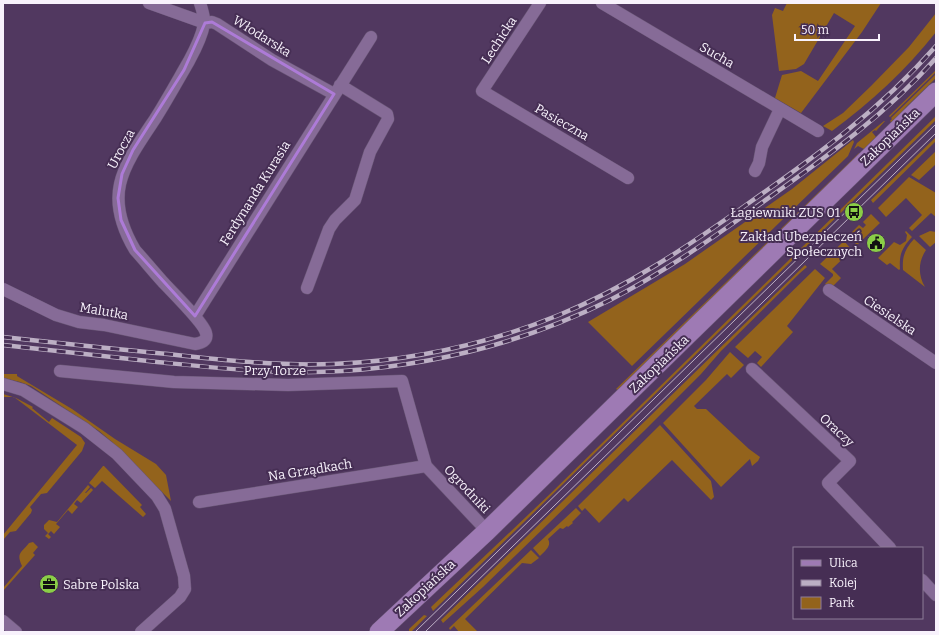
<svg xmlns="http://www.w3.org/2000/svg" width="939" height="635" viewBox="0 0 939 635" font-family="Bitter,serif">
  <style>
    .green { fill: #93631c }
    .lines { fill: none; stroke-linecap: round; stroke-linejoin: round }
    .street-casing { stroke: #685574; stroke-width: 13 }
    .primary-casing { stroke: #685574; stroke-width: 20 }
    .street { stroke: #866b97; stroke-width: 12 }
    .primary { stroke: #9e7ab4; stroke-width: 19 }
    .tram { stroke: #bcafc4; stroke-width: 1 }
    .rail-casing { stroke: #bcafc4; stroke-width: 4.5 }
    .rail { stroke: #462e54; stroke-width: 3; stroke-dasharray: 9; stroke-linecap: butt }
    .marked { fill: none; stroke: #ad7bd7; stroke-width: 3; stroke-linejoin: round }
    .labels { text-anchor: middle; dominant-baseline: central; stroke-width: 4; stroke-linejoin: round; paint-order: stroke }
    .street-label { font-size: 13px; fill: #f8f2fc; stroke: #462e54 }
    .poi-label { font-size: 13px; fill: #f8f2fc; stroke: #462e54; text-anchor: end }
  </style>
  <rect width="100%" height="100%" fill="#513860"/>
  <path class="green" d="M787 3H881L862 32 801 113 775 98 782 75 801 71 818 81 855 26 834 13 804 64 796 69 779 71 772 15 775 8 783 11Z
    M936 13V32C906 70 871 102 832 131L823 126 843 113 871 86 909 47Z
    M936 70V72L890 117 889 116Z
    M936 74V78L906 107 902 112 903 113 892 123 890 121 892 119 891 118Z
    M936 116V120L433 611 431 607 550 494Z
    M884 121H885L876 131 875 130 872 132 876 137 864 149 858 146 854 149 857 143Z
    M936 137V141L873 203 871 200Z
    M853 140 854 142 848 156 632 366 588 322 685 264 792 189Z
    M936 151V164L919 180 911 175Z
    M859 153 863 155 621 392 616 389Z
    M909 177 936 193V217L931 213 912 231 909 228 922 215 906 198 886 217 878 208Z
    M871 214 880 223 857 245 848 236 859 225 863 228 866 225 863 222Z
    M906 231 912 237C902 248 899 254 900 269L899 270 890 263 887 265 878 258 894 242 900 245 906 241 907 235 905 232Z
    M930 231 936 232V242L930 247 919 236Z
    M914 239 926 250C918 262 918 275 925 287L903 270C902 256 905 249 914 239Z
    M844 241 852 250 832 269 841 278 832 287 825 284 833 276V274L820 264Z
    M805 265 807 267 800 273 721 351 701 374 644 431 483 587 443 623 441 620Z
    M815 269 825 278 787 326 793 332 761 367 757 363 762 357 755 351 748 358 735 347Z
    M730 352 744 365 731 378 727 374 694 406 697 409H706L749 449 760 457 758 461 752 466 750 459 721 487 663 423 706 380Z
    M3 374H17V376L72 409 115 439 156 464 166 475 171 501 112 442 99 431 31 386 20 382 3 378Z
    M3 394 16 398 33 407 32 408 49 422 52 418 81 437 85 443 82 451 47 493 41 494 30 507 32 510 31 513 16 531 10 532 3 540V535L77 445 14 397H3Z
    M660 425 711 481 714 497 711 500 672 460 628 502 624 498 599 523 585 508 582 511 578 506Z
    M103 466H104L142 505 140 507 146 514 143 517 102 481 95 488 89 483Z
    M88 485 90 487 85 493H86L91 488 93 490 81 503 77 500 74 504 78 507 72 514 68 510 56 524 60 527 54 534 51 531 48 534 51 537 49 539 45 536 48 533 44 529V525L49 520 57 522Z
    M576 508 581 513 572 522 573 523 568 527 567 526 563 529 560 528 548 539C552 546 545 551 540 556L533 548Z
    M29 543 33 542 38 547 33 553 35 555 3 591V588L22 566C16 553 21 553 29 543Z
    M531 550 539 558 531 564 522 563 465 619 478 632H459L454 626 450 630 449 628Z
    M424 615 427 616 411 632H409V629Z"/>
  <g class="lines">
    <defs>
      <path id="street" d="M149 3 205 23 212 22 217 24 272 60 334 94
        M540 3 482 91 628 178
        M602 3 818 131
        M755 171 759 163 762 147 780 109
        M307 288 329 229 335 220 355 200 370 152 388 119 387 114 340 85
        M3 289 56 315 79 322 104 325 195 344C201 343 208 341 206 333 204 323 170 290 162 281 153 271 144 260 135 250 102 194 123 167 155 119 167 100 178 80 189 61 195 50 202 36 204 24 205 18 202 9 200 3
        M829 290 936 363
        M195 316 371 37
        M752 369 850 461 828 483 890 548
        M60 371 174 382 288 385 402 381 426 466 487 531
        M3 384 23 390 84 428 117 454 157 496 165 509 184 576 185 589 180 597 141 632
        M199 502 426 466
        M922 580 936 595
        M3 621 16 632"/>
      <path id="primary" d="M379 632 487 531 936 92"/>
    </defs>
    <use href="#street" class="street-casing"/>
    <use href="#primary" class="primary-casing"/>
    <use href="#street" class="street"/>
    <use href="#primary" class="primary"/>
    <path class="tram" d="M415 632 936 124
      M425 632 936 133"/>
    <defs>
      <path id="rail" d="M3 337C58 343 113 349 168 354 222 360 278 366 333 364 410 361 488 344 559 315 627 287 687 247 746 205 816 156 879 111 936 46
        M3 345C54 351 106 356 157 362 218 368 280 375 342 371 435 365 526 342 610 300 659 275 704 244 749 212 816 164 881 120 936 58"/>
    </defs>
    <use href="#rail" class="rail-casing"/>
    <use href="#rail" class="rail"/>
  </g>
  <path class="marked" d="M212 22 334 94 195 316 135 250 121 220 118 198 122 174 133 150 184 70 205 23Z"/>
  <defs>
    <symbol id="bus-disc" viewBox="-11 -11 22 22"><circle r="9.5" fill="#8ace47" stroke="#462e54"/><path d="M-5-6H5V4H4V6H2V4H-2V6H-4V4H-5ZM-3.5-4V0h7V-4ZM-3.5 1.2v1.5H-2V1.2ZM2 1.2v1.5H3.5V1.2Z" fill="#111"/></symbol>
    <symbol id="civic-disc" viewBox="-11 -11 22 22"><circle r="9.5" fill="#8ace47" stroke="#462e54"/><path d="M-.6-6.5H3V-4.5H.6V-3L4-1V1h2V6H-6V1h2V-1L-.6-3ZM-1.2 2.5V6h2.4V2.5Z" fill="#111"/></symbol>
    <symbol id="office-disc" viewBox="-11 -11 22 22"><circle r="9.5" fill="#8ace47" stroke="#462e54"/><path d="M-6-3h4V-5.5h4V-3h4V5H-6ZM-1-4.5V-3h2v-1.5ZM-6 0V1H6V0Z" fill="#111"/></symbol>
  </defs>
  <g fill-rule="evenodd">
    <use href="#bus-disc" x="843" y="201" width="22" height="22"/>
    <use href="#civic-disc" x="865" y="232" width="22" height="22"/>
    <use href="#office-disc" x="38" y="573" width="22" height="22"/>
  </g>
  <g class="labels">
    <g class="street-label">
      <text transform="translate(262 36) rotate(32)">Włodarska</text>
      <text transform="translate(499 40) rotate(-57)">Lechicka</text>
      <text transform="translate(717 55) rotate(30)">Sucha</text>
      <text transform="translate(562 122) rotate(30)">Pasieczna</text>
      <text transform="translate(890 137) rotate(-44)">Zakopiańska</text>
      <text transform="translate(121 149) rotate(-62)">Urocza</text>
      <text transform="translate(255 193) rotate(-58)">Ferdynanda Kurasia</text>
      <text transform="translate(104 311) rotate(10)">Malutka</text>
      <text transform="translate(890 315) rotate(34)">Ciesielska</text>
      <text transform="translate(659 364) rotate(-44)">Zakopiańska</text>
      <text x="275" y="370">Przy Torze</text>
      <text transform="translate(837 430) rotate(43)">Oraczy</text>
      <text transform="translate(310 470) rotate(-9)">Na Grządkach</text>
      <text transform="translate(467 489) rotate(47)">Ogrodniki</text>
      <text transform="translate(425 588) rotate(-43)">Zakopiańska</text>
    </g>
    <g class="poi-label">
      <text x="840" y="212">Łagiewniki ZUS 01</text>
      <text x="862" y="236">Zakład Ubezpieczeń<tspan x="862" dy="15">Społecznych</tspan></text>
      <text x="63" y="584" text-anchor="start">Sabre Polska</text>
    </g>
  </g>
  <rect width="939" height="635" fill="none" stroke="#f8f2fc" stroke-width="8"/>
  <rect x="793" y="547" width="130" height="72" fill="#462e54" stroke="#8d7c97"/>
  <rect x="801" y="560" width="20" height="6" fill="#9e7ab4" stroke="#8d7c97"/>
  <text x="829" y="567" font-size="12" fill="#f8f2fc">Ulica</text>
  <rect x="801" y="580" width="20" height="6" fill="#bcafc4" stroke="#8d7c97"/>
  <text x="829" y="587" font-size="12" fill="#f8f2fc">Kolej</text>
  <rect x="801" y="597" width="20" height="12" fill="#93631c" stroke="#8d7c97"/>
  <text x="829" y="607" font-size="12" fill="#f8f2fc">Park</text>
  <path d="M795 34v6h84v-6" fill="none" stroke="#f8f2fc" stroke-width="2"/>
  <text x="801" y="34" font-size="12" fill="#f8f2fc" stroke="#462e54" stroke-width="3" paint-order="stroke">50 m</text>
</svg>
